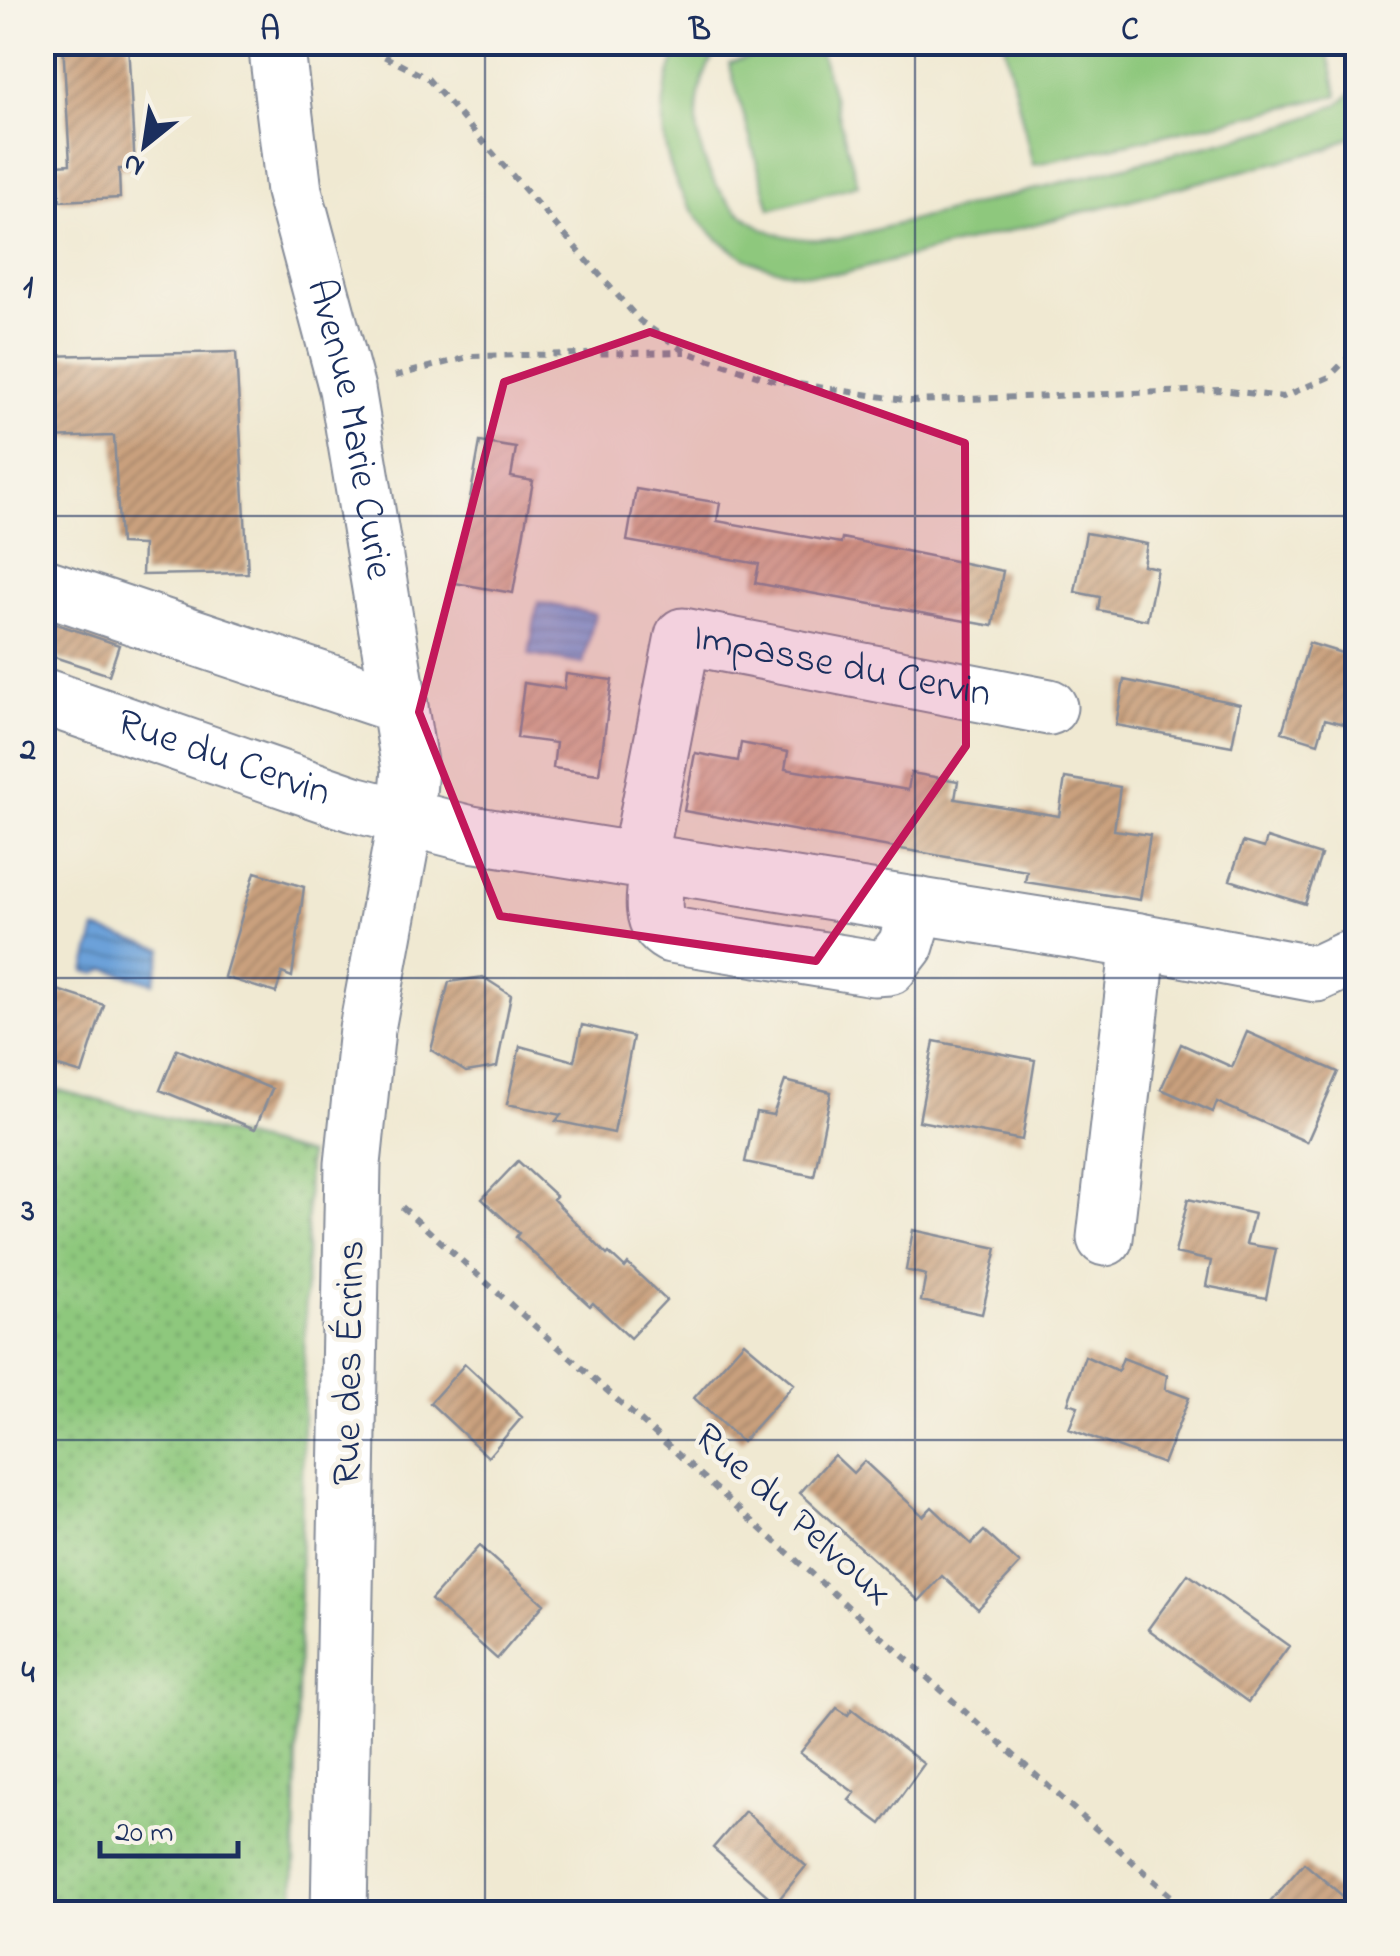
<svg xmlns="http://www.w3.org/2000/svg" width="1400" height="1956" viewBox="0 0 1400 1956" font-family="'Indie Flower',sans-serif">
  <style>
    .grass { fill: url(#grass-dots); stroke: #547c6e; stroke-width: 2.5 }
    .garden { fill: #8ec87d; stroke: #547c6e; stroke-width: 2.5 }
    .water { fill: url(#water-rules); stroke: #44689c; stroke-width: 2.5 }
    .building { fill: url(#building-hatch) }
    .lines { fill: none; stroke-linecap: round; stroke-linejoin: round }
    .minor-casing { stroke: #868c98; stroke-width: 59 }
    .path { stroke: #868c98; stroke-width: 6; stroke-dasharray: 8 8; stroke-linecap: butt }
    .minor { stroke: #fff; stroke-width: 55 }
    .marked { fill: #c2185b; fill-opacity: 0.2; stroke: #c2185b; stroke-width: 8; stroke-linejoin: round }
    .grid { fill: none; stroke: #1b2f5e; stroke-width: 2.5; stroke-opacity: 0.55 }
    .labels { text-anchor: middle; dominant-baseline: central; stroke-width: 9; stroke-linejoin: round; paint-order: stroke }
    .street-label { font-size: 40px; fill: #1b2f5e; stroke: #f7f3e8 }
    .neatline { fill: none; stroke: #1b2f5e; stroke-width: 4 }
    .grid-label { font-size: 32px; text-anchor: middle; font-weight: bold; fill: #1b2f5e }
  </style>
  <defs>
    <pattern id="grass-dots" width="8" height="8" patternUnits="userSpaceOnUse" patternTransform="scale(2.5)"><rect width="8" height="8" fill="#8ec87d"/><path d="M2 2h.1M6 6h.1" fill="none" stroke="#73a36a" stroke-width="1.8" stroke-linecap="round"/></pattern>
    <pattern id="water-rules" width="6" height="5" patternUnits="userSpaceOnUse" patternTransform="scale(2.5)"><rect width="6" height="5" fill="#6ca1d9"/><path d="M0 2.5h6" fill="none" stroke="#5884b3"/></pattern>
    <pattern id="building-hatch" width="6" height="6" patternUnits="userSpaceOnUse" patternTransform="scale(2.5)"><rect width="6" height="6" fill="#caa17e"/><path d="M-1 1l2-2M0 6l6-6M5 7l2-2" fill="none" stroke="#a3846a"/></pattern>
  </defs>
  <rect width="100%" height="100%" fill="#f7f3e8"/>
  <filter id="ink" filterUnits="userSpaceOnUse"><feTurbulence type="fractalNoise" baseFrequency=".01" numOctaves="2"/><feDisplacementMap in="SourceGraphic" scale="20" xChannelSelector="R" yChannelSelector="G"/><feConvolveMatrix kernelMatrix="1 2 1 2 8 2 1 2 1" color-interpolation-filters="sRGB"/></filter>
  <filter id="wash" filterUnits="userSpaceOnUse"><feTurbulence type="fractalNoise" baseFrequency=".0048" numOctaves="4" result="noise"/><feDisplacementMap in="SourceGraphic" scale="40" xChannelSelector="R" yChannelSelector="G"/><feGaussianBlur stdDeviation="2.25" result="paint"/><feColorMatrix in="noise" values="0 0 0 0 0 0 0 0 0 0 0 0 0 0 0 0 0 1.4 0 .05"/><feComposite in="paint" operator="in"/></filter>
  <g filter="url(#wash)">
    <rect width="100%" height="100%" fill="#f0e9d2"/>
    <path class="grass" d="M43 1086 308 1155 294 1913H43Z"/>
    <path class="garden" d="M802 42 818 43 858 185 770 209 729 63Z
      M682 43H723C675 101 696 194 763 228 787 240 813 240 839 239L1291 124 1337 105 1357 89V133L1328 149 1297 157 845 273C811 275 776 274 746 258 668 216 641 119 682 43Z
      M1004 43H1325L1338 95 1033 165Z"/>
    <path class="water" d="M538 602 595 614 583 664 529 655Z
      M96 929 163 949 154 983 106 969 97 974 85 971Z"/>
    <g id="blocks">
      <path class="building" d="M63 42H128L135 169H119L120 198 60 201 58 165 70 164Z
        M236 352 248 573 142 575 143 545 120 544 114 436 42 438V356Z
        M480 442 516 448 511 477 533 481 513 593 455 583Z
        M636 489 720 503 717 521 841 543 842 538 1003 571 993 626 755 583 759 564 627 541Z
        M1086 533 1147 544 1143 565 1157 568 1147 620 1098 610 1100 597 1075 592Z
        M42 619 119 645 109 675 42 653Z
        M1309 643 1358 658V696L1348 725 1325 719 1318 743 1282 732Z
        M566 674 612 680 599 774 553 768 556 743 517 738 524 683 564 689Z
        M1124 680 1240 704 1232 746 1116 725Z
        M741 743 788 752 785 769 908 790 911 773 958 781 955 799 1059 816 1065 778 1120 787 1114 830 1150 835 1140 900 1025 882 1027 871 684 811 695 753 738 761Z
        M1267 838 1321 855 1305 904 1230 880 1243 842 1264 848Z
        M255 872 304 887 292 977 282 973 276 993 224 977Z
        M483 977 511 995 497 1067 466 1072 431 1050 449 982Z
        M42 985 104 1005 82 1074 42 1062Z
        M582 1025 633 1037 614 1133 556 1121 561 1115 507 1104 520 1046 574 1061Z
        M1247 1032 1338 1072 1307 1142 1217 1102 1213 1112 1161 1089 1181 1044 1232 1067Z
        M934 1041 1035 1060 1022 1140 919 1121Z
        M177 1049 272 1089 255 1129 160 1090Z
        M785 1081 831 1092 814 1176 745 1162 756 1112 773 1115Z
        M518 1161 556 1196 553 1199 607 1255 609 1253 625 1268 628 1264 666 1300 630 1338 593 1303 590 1306 516 1237 519 1233 482 1199Z
        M1188 1199 1254 1214 1246 1244 1276 1249 1266 1298 1206 1286 1211 1261 1175 1253Z
        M913 1230 997 1248 982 1314 921 1301 926 1275 906 1270Z
        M744 1342 794 1384 742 1442 694 1398Z
        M1085 1356 1118 1371 1123 1358 1167 1375 1165 1389 1189 1398 1163 1464 1069 1429 1078 1406 1068 1403Z
        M465 1364 522 1417 488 1457 430 1403Z
        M834 1455 853 1473 864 1461 923 1516 932 1507 971 1544 984 1531 1020 1564 978 1609 942 1576 919 1601 800 1493Z
        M479 1546 544 1604 497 1659 431 1600Z
        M1188 1574 1289 1646 1248 1702 1148 1629Z
        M837 1708 848 1715 852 1709 924 1764 881 1824 849 1800 855 1793 800 1753Z
        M745 1811 806 1866 776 1903 713 1848Z
        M1304 1863 1358 1909V1914H1260Z"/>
    </g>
  </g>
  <g filter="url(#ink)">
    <use href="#blocks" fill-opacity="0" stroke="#868c98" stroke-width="2.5"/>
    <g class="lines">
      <defs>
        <g id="minor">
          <path id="s1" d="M276 42 294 191 347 389 410 769 406 818 367 1029 353 1164 339 1914"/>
          <path d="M42 586 400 706"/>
          <path id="s2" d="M42 696 354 804 471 834 1139 941 1316 974 1346 960 1358 963"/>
          <path id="s3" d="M639 860 683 636 1049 707"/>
          <path d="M659 863C656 888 645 921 671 935L874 968 889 967 906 945 918 905"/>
          <path d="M1105 1238 1139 941"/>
        </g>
      </defs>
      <use href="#minor" class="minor-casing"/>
      <path class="path" d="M356 42 427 78 640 321 686 352 772 380 910 401 1220 390 1283 397 1329 377 1358 348
        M395 376 472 356 685 352
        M402 1207 1191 1914"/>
      <use href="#minor" class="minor"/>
    </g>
  </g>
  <path class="marked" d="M650 332 965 443 966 746 816 961 500 916 419 712 504 382Z"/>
  <path class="grid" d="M485 42V1914M915 42V1914M42 516H1358M42 978H1358M42 1440H1358"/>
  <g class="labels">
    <g class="street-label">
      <text stroke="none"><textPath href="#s1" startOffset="395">Avenue Marie Curie</textPath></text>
      <text stroke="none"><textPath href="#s3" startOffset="390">Impasse du Cervin</textPath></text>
      <text stroke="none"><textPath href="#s2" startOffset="192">Rue du Cervin</textPath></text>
      <text transform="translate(351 1363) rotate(-89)">Rue des Écrins</text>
      <text transform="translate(792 1516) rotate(42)">Rue du Pelvoux</text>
    </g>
  </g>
  <rect width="1400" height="1956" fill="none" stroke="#f7f3e8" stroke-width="110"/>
  <g transform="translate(145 145) rotate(210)" stroke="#f7f3e8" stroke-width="8" paint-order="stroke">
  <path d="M0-8L18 38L0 25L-18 38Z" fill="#1b2f5e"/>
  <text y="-15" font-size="28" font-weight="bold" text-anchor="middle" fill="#1b2f5e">N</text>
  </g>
  <path d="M100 1841v15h138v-15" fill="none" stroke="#1b2f5e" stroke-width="5"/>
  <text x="115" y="1841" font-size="30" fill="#1b2f5e" stroke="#f7f3e8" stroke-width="8" paint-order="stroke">20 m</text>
  <rect x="55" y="55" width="1290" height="1846" class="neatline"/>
  <g class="grid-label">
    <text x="270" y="39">A</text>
    <text x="700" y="39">B</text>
    <text x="1130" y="39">C</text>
    <text x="28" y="297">1</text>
    <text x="28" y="759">2</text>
    <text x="28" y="1220">3</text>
    <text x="28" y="1682">4</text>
  </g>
</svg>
